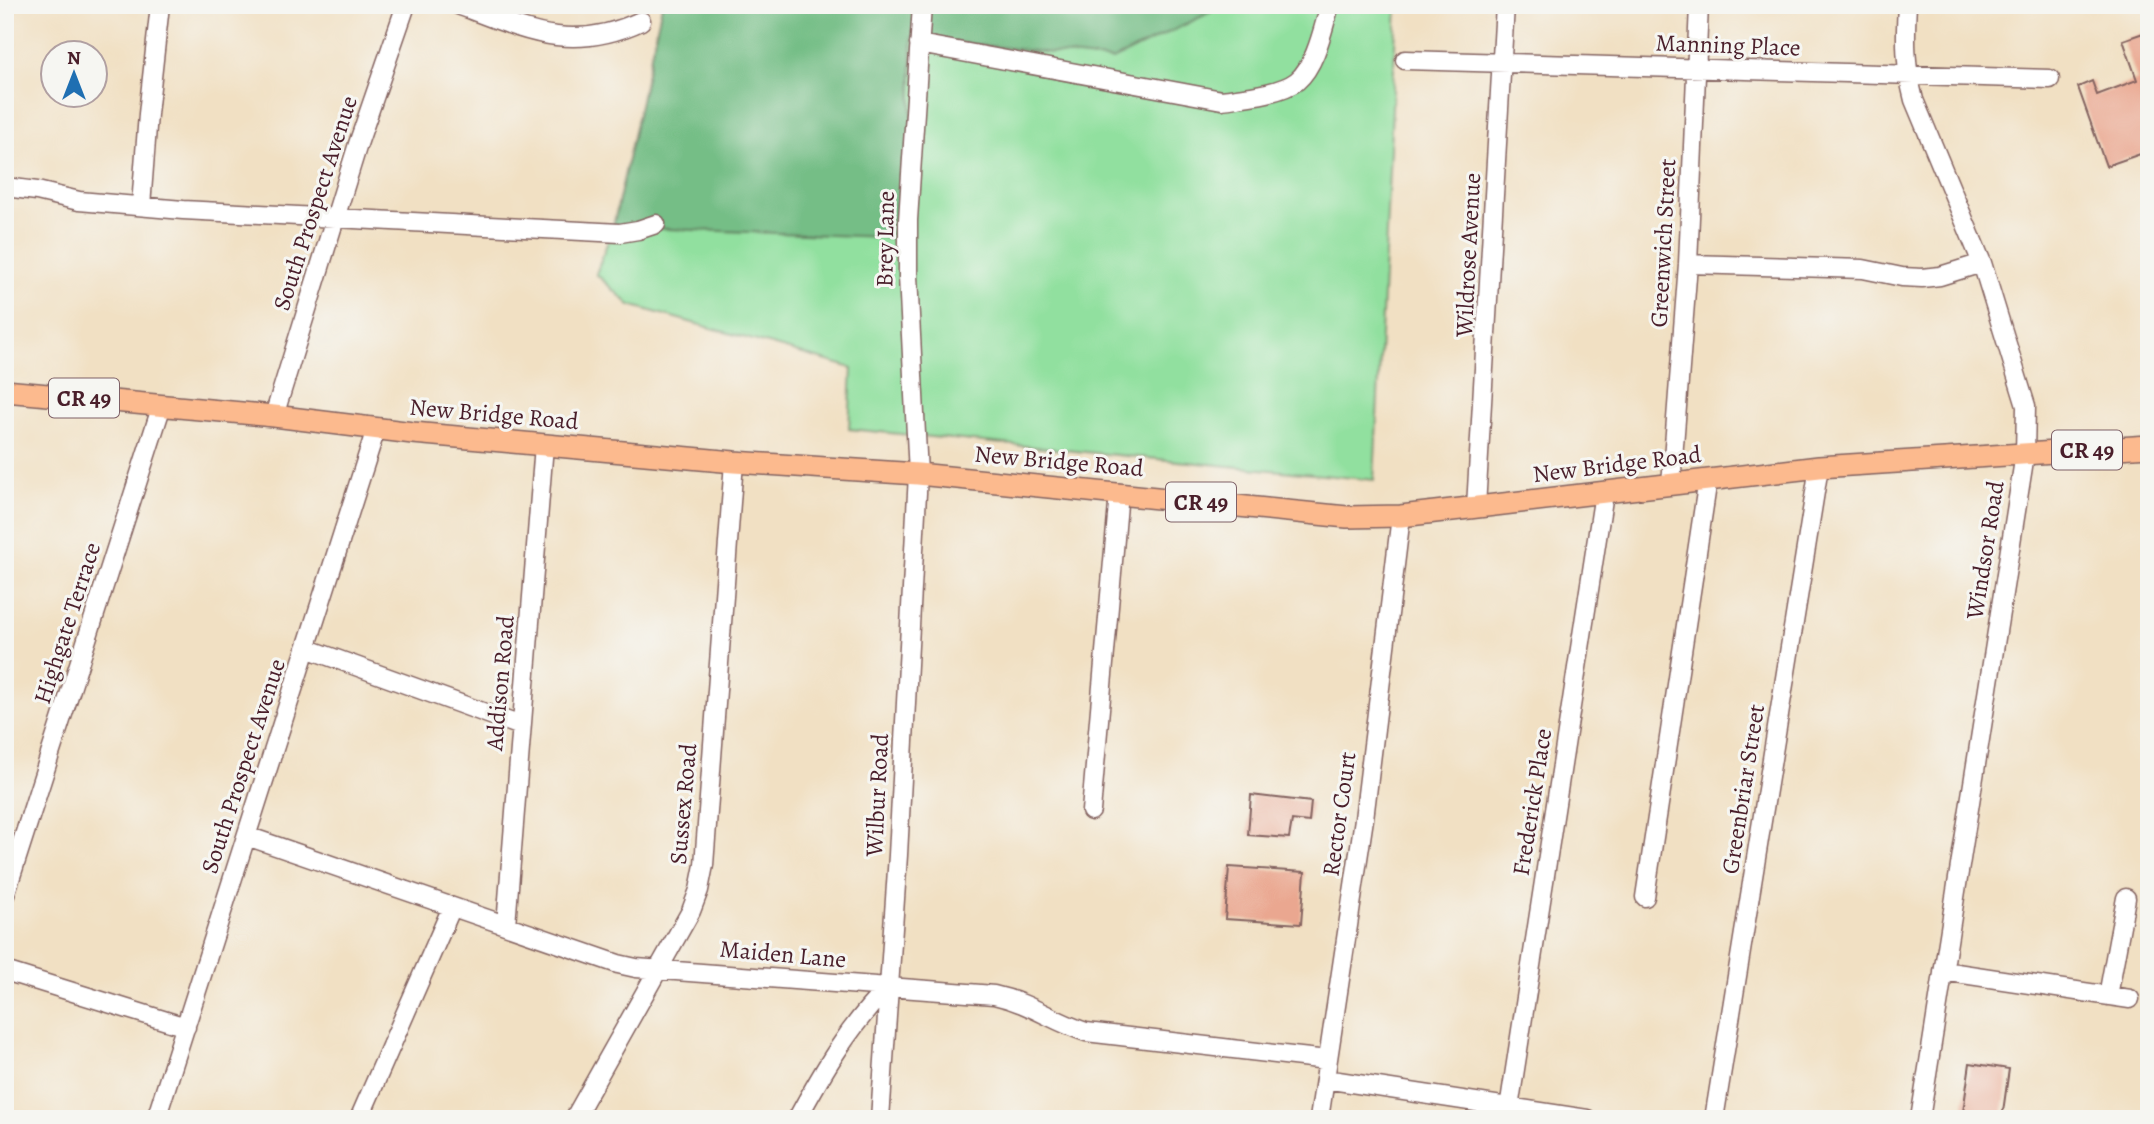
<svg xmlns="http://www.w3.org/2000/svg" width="2154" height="1124" viewBox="0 0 2154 1124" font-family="Alegreya,serif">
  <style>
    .green { fill: #91e09f; stroke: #6e8065; stroke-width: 2 }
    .forest { fill: #74be86; stroke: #5f6e58; stroke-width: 2 }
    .building { fill: #eaa790 }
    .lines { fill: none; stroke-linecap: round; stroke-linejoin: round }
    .minor-casing { stroke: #846360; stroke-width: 21 }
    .major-casing { stroke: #846360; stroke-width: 24 }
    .minor { stroke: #fff; stroke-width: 18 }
    .major { stroke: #fcba8e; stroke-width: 21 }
    .labels { text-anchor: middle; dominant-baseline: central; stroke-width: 6; stroke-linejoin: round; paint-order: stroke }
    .shield { fill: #f6f6f2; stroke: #7e6067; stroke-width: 2 }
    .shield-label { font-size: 23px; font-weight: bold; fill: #4a1f2b }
    .street-label { font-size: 24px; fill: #4a1f2b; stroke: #f6f6f2 }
  </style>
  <rect width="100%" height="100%" fill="#f6f6f2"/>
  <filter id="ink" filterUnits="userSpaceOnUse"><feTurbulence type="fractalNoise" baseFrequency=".0143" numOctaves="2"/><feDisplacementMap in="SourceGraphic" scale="14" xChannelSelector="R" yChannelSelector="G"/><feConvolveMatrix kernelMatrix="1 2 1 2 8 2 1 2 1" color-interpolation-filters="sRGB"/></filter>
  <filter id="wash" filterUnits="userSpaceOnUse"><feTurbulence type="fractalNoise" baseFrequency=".00686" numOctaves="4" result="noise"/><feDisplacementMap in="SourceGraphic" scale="28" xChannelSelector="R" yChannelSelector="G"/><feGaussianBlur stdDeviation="1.57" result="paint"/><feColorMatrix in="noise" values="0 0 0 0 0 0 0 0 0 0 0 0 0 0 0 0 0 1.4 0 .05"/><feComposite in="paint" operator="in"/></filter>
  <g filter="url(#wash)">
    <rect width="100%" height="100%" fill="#f1e0c3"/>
    <path class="green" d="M1211 5H1397L1374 480 849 429 852 368 630 305 596 274 613 227 912 37 1211 12Z"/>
    <path class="forest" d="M662 5H1211V12L1113 60 912 37 911 238 613 227Z"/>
    <g id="blocks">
      <path class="building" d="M2149 31V151L2106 166 2078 87 2092 81 2097 95 2137 80 2123 40Z
        M1251 795 1311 802 1309 822 1292 820 1289 838 1248 835Z
        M1229 867 1305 872 1301 924 1225 919Z
        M1970 1063 2009 1069 2002 1119H1962Z"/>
    </g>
  </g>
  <g filter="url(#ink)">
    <use href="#blocks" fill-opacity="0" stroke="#846360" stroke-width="2"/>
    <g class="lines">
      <defs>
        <path id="minor" d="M458 5C525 30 570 54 641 21
          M1907 5C1905 40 1905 66 1914 100L1982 263 2026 406 2025 454 1920 1119
          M919 44 1222 100C1243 97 1280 94 1297 81 1316 65 1323 28 1330 5
          M1405 60 2050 79
          M5 187 37 191 79 201 183 210 620 233 638 230 656 224
          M141 206 148 114 160 5
          M1688 264 1863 269 1902 277 1922 278 1940 276 1982 263
          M274 416 358 144 406 5
          M1671 484 1688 264 1699 5
          M1476 507 1505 5
          M306 648 521 726
          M1091 811 1119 493
          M247 836 618 964 636 968 994 995C1031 1003 1052 1021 1086 1032L1327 1060
          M5 895 162 405
          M1645 897 1708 479
          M506 925 544 445
          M5 971 186 1027
          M1943 971 2130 999
          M2108 996 2126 898
          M1325 1079 1587 1119
          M156 1119 376 429
          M359 1119 452 907
          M574 1119 691 911 699 890 704 865 734 462
          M797 1119C823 1071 849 1026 888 987
          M880 1119 898 855 918 474 908 276V220L922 5
          M1319 1119 1364 819 1401 516
          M1510 1119 1509 1108 1604 493
          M1714 1119 1819 467"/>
        <path id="major" d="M5 391 274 416 413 433 734 462 918 474 1347 517 1401 516 1819 467 2149 446"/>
      </defs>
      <use href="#minor" class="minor-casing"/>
      <use href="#major" class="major-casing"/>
      <use href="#minor" class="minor"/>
      <use href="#major" class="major"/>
    </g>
  </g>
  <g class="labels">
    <g class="shield">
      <rect x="49" y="378.5" width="70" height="39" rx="5"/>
      <rect x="2052" y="430.5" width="70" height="39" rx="5"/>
      <rect x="1166" y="482.5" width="70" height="39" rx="5"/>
    </g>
    <g class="shield-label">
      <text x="84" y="398">CR 49</text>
      <text x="2087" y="450">CR 49</text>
      <text x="1201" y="502">CR 49</text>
    </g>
    <g class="street-label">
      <text transform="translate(1728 45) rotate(2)">Manning Place</text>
      <text transform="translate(315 203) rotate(-72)">South Prospect Avenue</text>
      <text transform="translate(885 239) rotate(-89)">Brey Lane</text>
      <text transform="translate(1663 243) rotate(-87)">Greenwich Street</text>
      <text transform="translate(1468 255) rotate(-87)">Wildrose Avenue</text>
      <text transform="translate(494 414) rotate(5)">New Bridge Road</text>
      <text transform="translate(1059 461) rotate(5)">New Bridge Road</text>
      <text transform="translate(1617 464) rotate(-7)">New Bridge Road</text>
      <text transform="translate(1985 550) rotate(-81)">Windsor Road</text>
      <text transform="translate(67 623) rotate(-72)">Highgate Terrace</text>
      <text transform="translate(500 683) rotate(-85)">Addison Road</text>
      <text transform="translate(243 766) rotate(-72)">South Prospect Avenue</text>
      <text transform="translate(1743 789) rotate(-81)">Greenbriar Street</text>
      <text transform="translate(877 795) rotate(-87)">Wilbur Road</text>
      <text transform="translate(1532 802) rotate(-81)">Frederick Place</text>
      <text transform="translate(683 804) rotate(-85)">Sussex Road</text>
      <text transform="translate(1339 814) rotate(-82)">Rector Court</text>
      <text transform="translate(783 954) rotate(5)">Maiden Lane</text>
    </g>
  </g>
  <rect width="2154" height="1124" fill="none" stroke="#f6f6f2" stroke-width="28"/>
  <g transform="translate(74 74)"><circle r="33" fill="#f6f6f2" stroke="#b1a0a2" stroke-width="2"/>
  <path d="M0-5L12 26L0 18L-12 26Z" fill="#1f6fb2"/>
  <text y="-10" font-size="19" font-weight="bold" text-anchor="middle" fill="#4a1f2b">N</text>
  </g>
</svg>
